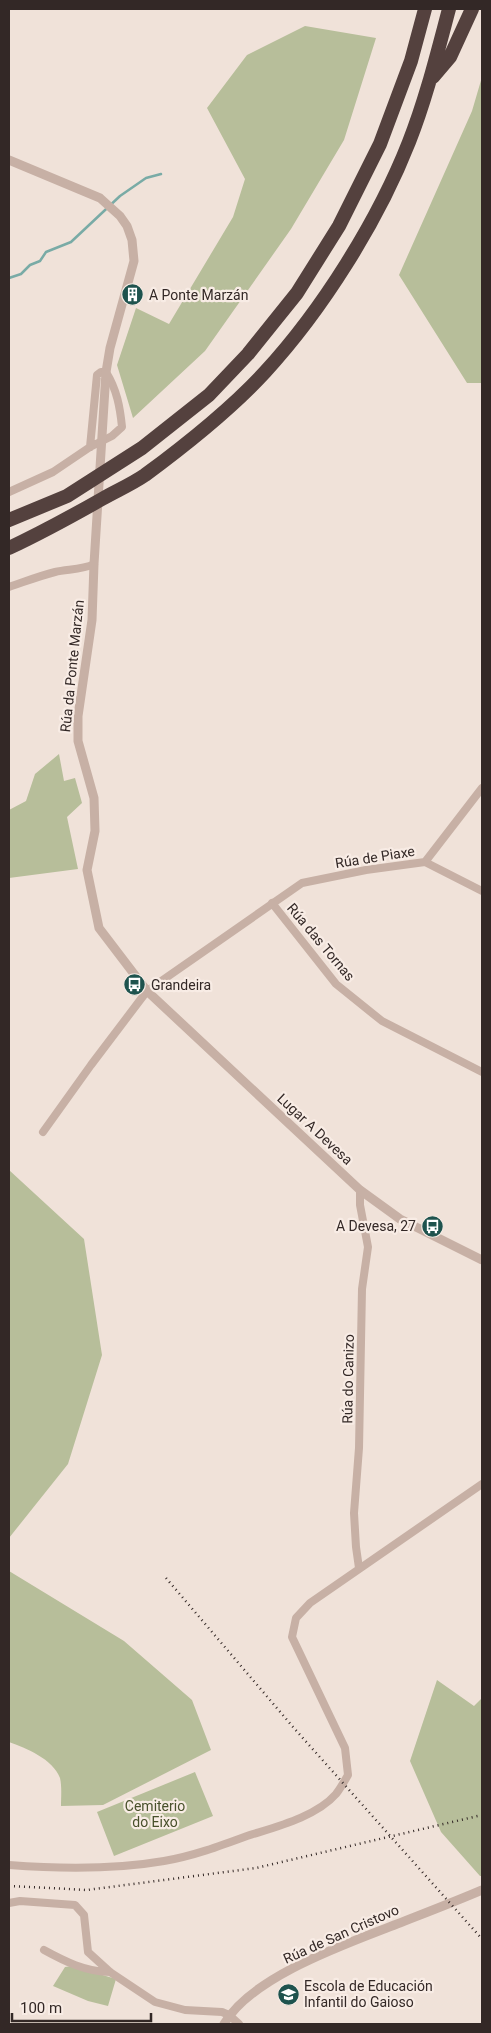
<svg xmlns="http://www.w3.org/2000/svg" width="491" height="2033" viewBox="0 0 491 2033" font-family="Roboto,sans-serif">
  <style>
    .green { fill: #b7be9a }
    .lines { fill: none; stroke-linecap: round; stroke-linejoin: round }
    .stream { stroke: #79aba6; stroke-width: 2.5 }
    .minor { stroke: #c7b0a5; stroke-width: 8 }
    .tertiary { stroke: #c7b0a5; stroke-width: 9 }
    .motorway { stroke: #54413e; stroke-width: 14 }
    .rail { stroke: #332826; stroke-width: 2.5; stroke-dasharray: 1 4; stroke-linecap: butt }
    .labels { text-anchor: middle; dominant-baseline: central; stroke-width: 4.5; stroke-linejoin: round; paint-order: stroke }
    .poi-label { font-size: 14px; fill: #332826; stroke: #f8ece5; text-anchor: start }
    .street-label { font-size: 14px; fill: #332826; stroke: #f8ece5 }
    .park-label { font-size: 14px; fill: #48502b; stroke: #f8ece5 }
  </style>
  <rect width="100%" height="100%" fill="#f0e2d9"/>
  <path class="green" d="M305 26 376 38 344 140 291 229 205 351 133 418 117 365 136 308 169 324 233 217 245 179 207 108 247 55Z
    M482 77V383H467L399 275 472 111Z
    M59 754 64 781 75 778 82 803 67 817 78 869 9 878V810L26 801 35 774Z
    M9 1170 84 1239 102 1355 68 1464 9 1538Z
    M9 1571 124 1641 192 1700 211 1750 103 1805 61 1806C61 1798 62 1786 60 1778 53 1759 26 1748 9 1742Z
    M437 1680 474 1706 482 1698V1876H480L441 1832 410 1761Z
    M195 1772 213 1816 114 1856 97 1812Z
    M72 1966 116 1979 108 2006 88 2001 53 1986 65 1967Z"/>
  <g class="lines">
    <path class="stream" d="M9 278 21 274 30 265 40 261 46 252 71 242 120 196 146 178 161 174"/>
    <path class="minor" d="M9 492 53 472 90 447 112 436 122 427C120 407 117 390 106 372H101L97 375 90 447
      M9 587C24 582 39 576 55 572 68 569 82 570 94 564
      M425 862 482 891
      M272 903 336 984 382 1021 482 1072
      M43 1132 91 1065 147 991 302 883 366 870 425 862 482 788
      M359 1568 356 1547 354 1513 359 1448 362 1289 368 1247 360 1205V1190
      M9 1865C61 1869 112 1870 164 1861 193 1856 220 1846 247 1836 275 1827 316 1817 336 1794 340 1789 344 1782 348 1775L345 1748 292 1637 296 1618 310 1603 482 1484
      M9 1903 20 1901 75 1905 84 1915 88 1952 110 1972 155 2002 185 2010 222 2012 229 2015 239 2024
      M44 1950C64 1961 86 1972 110 1972"/>
    <path class="tertiary" d="M9 160 100 198 120 216 127 226 132 240 134 261 110 348 106 372 94 564 92 620 78 716V741L94 798 95 831 87 870 99 928 147 991 360 1190 400 1219 482 1260
      M224 2024C252 1976 346 1944 397 1924 425 1913 454 1902 482 1890"/>
    <path class="motorway" d="M433 77 450 57 472 9
      M9 520 67 496 142 448 209 395 248 354 297 293 339 226 380 144 411 61 425 9
      M9 548C41 533 72 516 102 499 116 491 132 484 145 475 187 444 230 410 265 372 322 310 378 221 409 142 426 99 437 54 449 9"/>
    <path class="rail" d="M166 1578 293 1727 482 1939
      M9 1886 87 1890 256 1868 482 1815"/>
  </g>
  <defs>
    <symbol id="building-disc" viewBox="-11 -11 22 22"><circle r="9.5" fill="#1e534e" stroke="#f8ece5"/><path d="M-4-6H4V6H1V3H-1V6H-4ZM-2.5-4.3h1.7v1.8h-1.7ZM.8-4.3h1.7v1.8H.8ZM-2.5-1h1.7V.8h-1.7ZM.8-1h1.7V.8H.8Z" fill="#fff"/></symbol>
    <symbol id="bus-disc" viewBox="-11 -11 22 22"><circle r="9.5" fill="#1e534e" stroke="#f8ece5"/><path d="M-5-6H5V4H4V6H2V4H-2V6H-4V4H-5ZM-3.5-4V0h7V-4ZM-3.5 1.2v1.5H-2V1.2ZM2 1.2v1.5H3.5V1.2Z" fill="#fff"/></symbol>
    <symbol id="school-disc" viewBox="-11 -11 22 22"><circle r="9.5" fill="#1e534e" stroke="#f8ece5"/><path d="M0-5L7-2L0 1L-7-2ZM-4 1L0 2.5L4 1V4Q0 6-4 4Z" fill="#fff"/></symbol>
  </defs>
  <g fill-rule="evenodd">
    <use href="#building-disc" x="120" y="282" width="25" height="25"/>
    <use href="#bus-disc" x="122" y="972" width="25" height="25"/>
    <use href="#bus-disc" x="420" y="1214" width="25" height="25"/>
    <use href="#school-disc" x="276" y="1982" width="25" height="25"/>
  </g>
  <g class="labels">
    <g class="poi-label">
      <text x="149" y="295">A Ponte Marzán</text>
      <text x="151" y="985">Grandeira</text>
      <text x="416" y="1226" text-anchor="end">A Devesa, 27</text>
      <text x="304" y="1986">Escola de Educación<tspan x="304" dy="16">Infantil do Gaioso</tspan></text>
    </g>
    <g class="street-label">
      <text transform="translate(72 666) rotate(-84)">Rúa da Ponte Marzán</text>
      <text transform="translate(375 857) rotate(-9)">Rúa de Piaxe</text>
      <text transform="translate(321 942) rotate(50)">Rúa das Tornas</text>
      <text transform="translate(315 1129) rotate(43)">Lugar A Devesa</text>
      <text transform="translate(348 1379) rotate(-89)">Rúa do Canizo</text>
      <text transform="translate(341 1934) rotate(-24)">Rúa de San Cristovo</text>
    </g>
    <g class="park-label">
      <text x="155" y="1806">Cemiterio<tspan x="155" dy="16">do Eixo</tspan></text>
    </g>
  </g>
  <rect width="491" height="2033" fill="none" stroke="#332826" stroke-width="20"/>
  <path d="M12 2013v8h139v-8" fill="none" stroke="#332826" stroke-width="2.5"/>
  <text x="20" y="2013" font-size="15" fill="#332826" stroke="#f8ece5" stroke-width="4" paint-order="stroke">100 m</text>
</svg>
